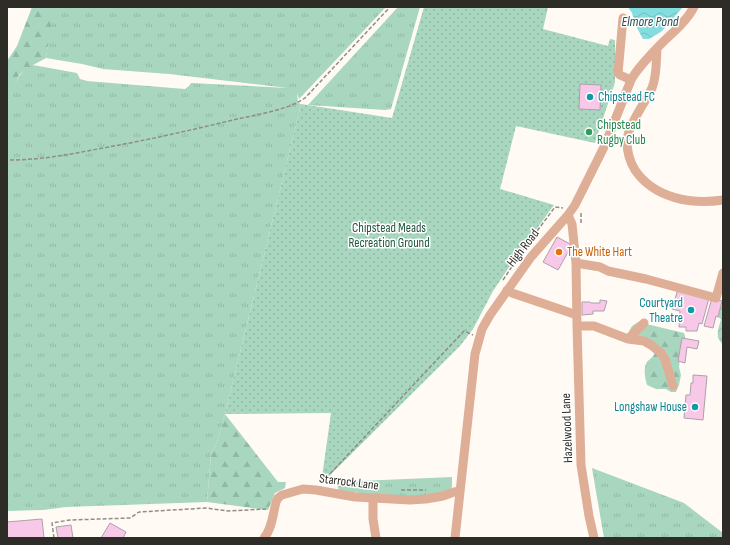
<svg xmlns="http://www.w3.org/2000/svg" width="730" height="545" viewBox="0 0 730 545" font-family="'Sofia Sans Condensed',sans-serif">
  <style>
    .grass { fill: url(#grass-tufts) }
    .forest { fill: url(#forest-firs) }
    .park { fill: url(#park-dots) }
    .garden { fill: url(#garden-furrows) }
    .water { fill: url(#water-waves) }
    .building { fill: #f8c8e9; stroke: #ada1a9 }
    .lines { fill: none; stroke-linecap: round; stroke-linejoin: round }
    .path { stroke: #908d87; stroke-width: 1.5; stroke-dasharray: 4 2; stroke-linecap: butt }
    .minor { stroke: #dfae97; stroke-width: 9 }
    .culture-dot { fill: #0f9aa8; stroke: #fff; stroke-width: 1.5 }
    .leisure-dot { fill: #2e9e5b; stroke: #fff; stroke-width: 1.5 }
    .food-dot { fill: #e8710a; stroke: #fff; stroke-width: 1.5 }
    .labels { text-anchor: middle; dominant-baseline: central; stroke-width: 3; stroke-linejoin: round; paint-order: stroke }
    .culture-label { font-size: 13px; fill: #0d838f; stroke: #fff; text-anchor: end }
    .leisure-label { font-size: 13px; fill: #27864d; stroke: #fff; text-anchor: start }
    .park-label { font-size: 13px; fill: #215741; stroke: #fff }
    .street-label { font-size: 13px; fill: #2e2c27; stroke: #fff }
    .food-label { font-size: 13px; fill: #c56008; stroke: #fff; text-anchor: start }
    .water-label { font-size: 14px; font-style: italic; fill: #244d4e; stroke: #fff }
  </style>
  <defs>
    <pattern id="grass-tufts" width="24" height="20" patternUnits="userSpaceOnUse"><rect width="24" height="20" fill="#a8d6bf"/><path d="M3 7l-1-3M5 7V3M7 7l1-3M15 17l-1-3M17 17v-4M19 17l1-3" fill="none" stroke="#91b8a4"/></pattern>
    <pattern id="forest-firs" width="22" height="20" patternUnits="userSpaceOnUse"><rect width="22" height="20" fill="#a8d6bf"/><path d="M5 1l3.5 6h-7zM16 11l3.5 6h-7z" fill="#91b8a4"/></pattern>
    <pattern id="park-dots" width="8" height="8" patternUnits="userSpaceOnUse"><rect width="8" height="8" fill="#a8d6bf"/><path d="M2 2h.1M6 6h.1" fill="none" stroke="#91b8a4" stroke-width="1.8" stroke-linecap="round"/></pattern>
    <pattern id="garden-furrows" width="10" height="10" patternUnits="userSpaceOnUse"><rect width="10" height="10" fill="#a8d6bf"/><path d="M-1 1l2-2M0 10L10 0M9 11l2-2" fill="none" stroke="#91b8a4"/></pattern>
    <pattern id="water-waves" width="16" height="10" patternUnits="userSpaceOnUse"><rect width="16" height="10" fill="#84dee0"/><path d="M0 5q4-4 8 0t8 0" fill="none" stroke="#72bfc0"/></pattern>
  </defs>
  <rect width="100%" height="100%" fill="#fffbf4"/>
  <path class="grass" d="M53 7H386L299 99 297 93 298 103 301 104 225 414 217 442 211 454 207 502 66 507 43 510 7 511V102C14 87 17 72 33 65L77 73 80 79 87 81 185 89 189 86 191 83 288 88 169 74 103 69 82 64 46 58Z
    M398 7H420L391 109 385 110 308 105Z
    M592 468 684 503 723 533V538H604Z
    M452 477V487L449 491 410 498 339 491 336 482Z"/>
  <path class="forest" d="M32 7H54L46 58 33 65 19 75 7 103V61L17 46Z
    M638 322 684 333 686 340 681 350 679 367 681 375 679 385 676 392H671L666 389H656L647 385C645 378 643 368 647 362 651 357 654 358 655 351L636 334 629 331 632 326Z
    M225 414 278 482H286L285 488 275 493 268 510 207 502 211 454 217 442Z"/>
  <path class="park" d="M424 7H548L543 29 608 46 610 39 615 40V82L595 143 516 126 500 189 554 205 516 257 493 291 473 329 460 346 321 484 331 413 225 414 301 104 392 118Z"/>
  <path class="garden" d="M723 300V344C714 337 719 328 721 319L718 317 722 301Z"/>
  <path class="water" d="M628 7H683L662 31 649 39H643L637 28 632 13Z"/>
  <path class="building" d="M580 84 601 85 600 110 579 109Z
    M557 237 572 245 558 270 543 262Z
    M678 289 709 298 702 324 699 323 697 331H686V327H679L680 311 672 309Z
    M712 298 722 301 718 317 716 316 713 328 704 326Z
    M600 300 607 301 604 311H593V314L582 315V302H590L591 303H600Z
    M682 338 699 341 697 349 687 347 685 363 678 361Z
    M693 375 707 376 703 420 684 418 686 395H690L691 383H693Z
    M42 519 44 538H7V522Z
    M110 523 126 532 123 538H101Z
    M71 525 73 538H58L56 527Z"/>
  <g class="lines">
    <path class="path" d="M10 160C41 160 72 154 103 148 148 140 192 130 237 119 256 115 292 109 306 97L390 7
      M581 213V225
      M503 280 525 247 555 207 563 208
      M331 483 327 477 464 331 473 335
      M401 490H426
      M54 538 52 523 70 520 130 518 139 512 206 508 228 511 266 509"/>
    <path class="minor" d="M623 18 618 73 620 75 631 80
      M657 49C656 62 657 76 652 88 645 103 628 125 627 141 627 151 630 162 635 170 654 198 691 205 723 200
      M568 215 572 224 576 263 577 326 581 465 589 516 594 538
      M576 263 600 267 608 271 646 279 716 298 723 273
      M507 290 512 293 577 315
      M577 326H594L628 339 644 341 651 345 661 353 665 359 673 386
      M628 339 644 323
      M373 499V519L376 538
      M264 538C272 529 273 514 276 502L278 498 282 495 303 489 316 490 355 497 410 500 426 499 443 496 454 492 460 491
      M455 538 475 354 482 329 490 315 531 257 568 215 575 205 605 145 631 80 634 75C643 62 654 51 665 40 676 30 687 20 694 7"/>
  </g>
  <g class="culture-dot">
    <circle cx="590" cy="97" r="4"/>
    <circle cx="691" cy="310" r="4"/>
    <circle cx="695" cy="407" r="4"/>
  </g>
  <circle class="leisure-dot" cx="589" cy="132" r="4"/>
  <circle class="food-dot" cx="559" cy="252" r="4"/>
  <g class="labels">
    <g class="culture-label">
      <text x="598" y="97" text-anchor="start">Chipstead FC</text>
      <text x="683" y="303">Courtyard<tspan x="683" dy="15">Theatre</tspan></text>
      <text x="687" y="407">Longshaw House</text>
    </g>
    <g class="leisure-label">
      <text x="597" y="125">Chipstead<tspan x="597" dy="15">Rugby Club</tspan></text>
    </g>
    <g class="park-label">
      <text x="389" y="228">Chipstead Meads<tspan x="389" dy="15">Recreation Ground</tspan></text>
    </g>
    <g class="street-label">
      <text transform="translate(523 248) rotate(-52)">High Road</text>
      <text transform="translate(567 428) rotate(-92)">Hazelwood Lane</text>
      <text transform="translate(349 482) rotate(7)">Starrock Lane</text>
    </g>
    <g class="food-label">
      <text x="567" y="252">The White Hart</text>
    </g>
    <g class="water-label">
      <text x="650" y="21">Elmore Pond</text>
    </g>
  </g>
  <rect width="730" height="545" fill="none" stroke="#2e2c27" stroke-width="16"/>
</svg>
